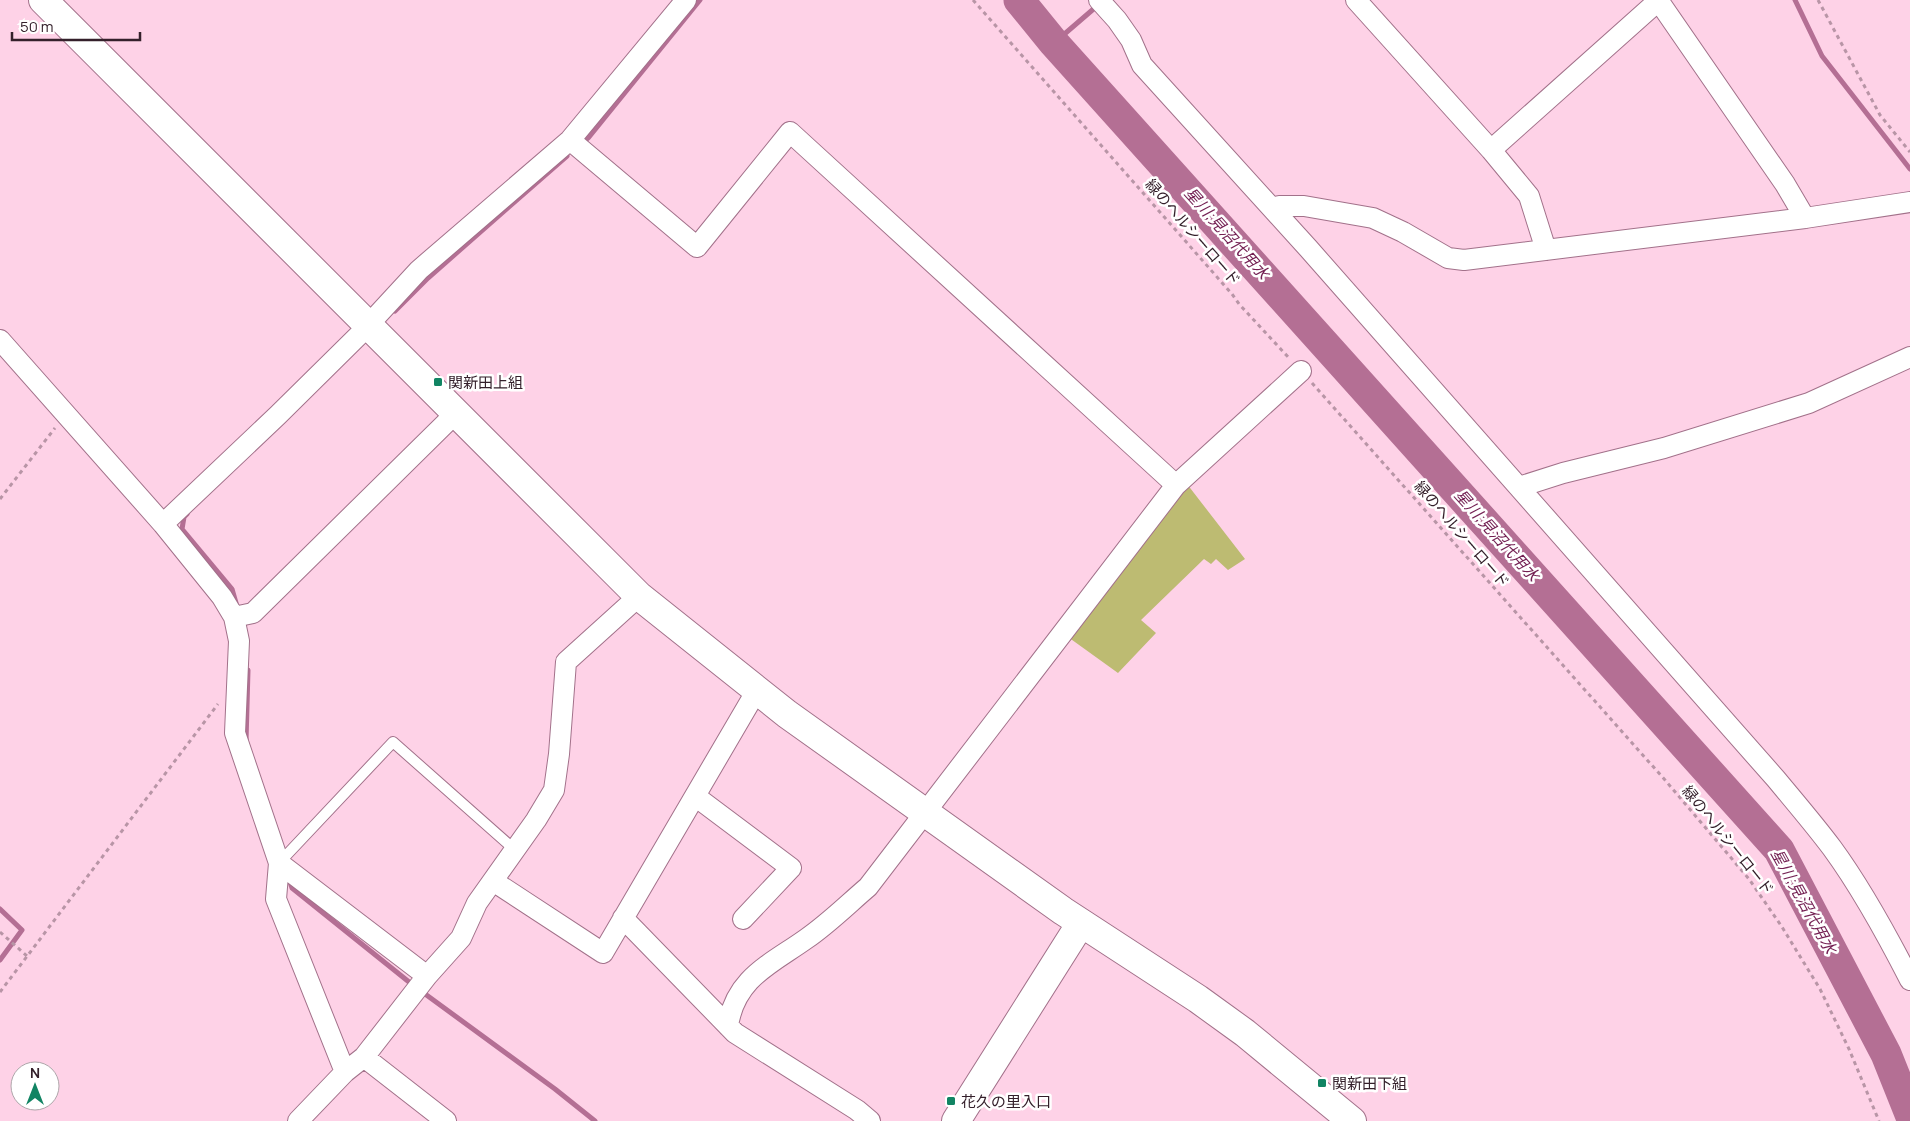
<svg xmlns="http://www.w3.org/2000/svg" width="1910" height="1121" viewBox="0 0 1910 1121" font-family="Manrope,'Noto Sans JP',sans-serif">
  <style>
    .green { fill: #bdbb72 }
    .lines { fill: none; stroke-linecap: round; stroke-linejoin: round }
    .stream { stroke: #b46f94; stroke-width: 5 }
    .river { stroke: #b46f94; stroke-width: 31 }
    .lane-casing { stroke: #a2718a; stroke-width: 12 }
    .street-casing { stroke: #a2718a; stroke-width: 22 }
    .secondary-casing { stroke: #a2718a; stroke-width: 30 }
    .path { stroke: #b895a6; stroke-width: 3; stroke-dasharray: 4 4; stroke-linecap: butt }
    .lane { stroke: #fff; stroke-width: 10 }
    .street { stroke: #fff; stroke-width: 20 }
    .secondary { stroke: #fff; stroke-width: 28 }
    .poi-dot { fill: #118463; stroke: #fff; stroke-width: 2 }
    .labels { text-anchor: middle; dominant-baseline: central; stroke-width: 5; stroke-linejoin: round; paint-order: stroke }
    .street-label { font-size: 15px; fill: #34202b; stroke: #fff }
    .poi-label { font-size: 15px; fill: #34202b; stroke: #fff; text-anchor: start }
    .water-label { font-size: 16px; font-style: italic; fill: #731f52; stroke: #fff }
  </style>
  <rect width="100%" height="100%" fill="#fed2e7"/>
  <path class="green" d="M1187 484 1245 559 1228 570 1216 559 1211 564 1204 559 1141 620 1156 633 1118 673 1068 637Z"/>
  <g class="lines">
    <path class="stream" d="M1795 0 1822 56 1910 169
      M1054 43 1097 6
      M581 144 589 137 700 0
      M395 311 428 278 567 156
      M187 514 184 517 182 529 232 589 236 603
      M246 742 248 670
      M289 879 292 888 414 986
      M0 909 22 930 0 960
      M421 991 555 1089 595 1121"/>
    <path class="river" d="M1019 0 1054 43 1779 850 1886 1054 1910 1114"/>
    <defs>
      <path id="lane" d="M279 863 393 742 515 850"/>
      <path id="street" d="M1099 0 1117 20 1131 40 1142 65 1308 248 1776 779C1795 802 1814 824 1832 848 1862 889 1887 935 1910 980
        M1356 0 1491 150 1529 196 1546 250
        M1658 0 1785 184 1805 218
        M570 140 697 247 790 132 1176 485 868 887C848 904 828 924 806 939 771 964 735 978 728 1026
        M1491 150 1658 1
        M1272 208 1279 206H1304L1373 218 1403 232 1448 258 1464 260 1805 218 1910 202
        M0 340 163 524 222 597 234 617 239 641 235 733 279 863 427 976
        M1176 485 1301 371
        M1519 487 1563 473 1664 448 1809 403 1910 357
        M163 524 278 415 359 335 419 270 570 140 686 0
        M234 617 253 613 457 412
        M695 796 791 868 743 919
        M279 863 276 899 345 1072
        M493 881 603 953 757 690
        M623 918 735 1033 857 1110 870 1121
        M364 1057 446 1121
        M298 1121 345 1072 364 1057 427 976 461 938 477 903 536 820 554 790 559 754 566 662 639 596"/>
      <path id="secondary" d="M43 0 639 596 787 714 1063 911 1198 999 1245 1033 1352 1121
        M956 1121 1081 923"/>
    </defs>
    <use href="#lane" class="lane-casing"/>
    <use href="#street" class="street-casing"/>
    <use href="#secondary" class="secondary-casing"/>
    <path class="path" d="M973 0 1232 294 1239 304 1289 358
      M1818 0 1880 115 1910 152
      M1312 383 1665 780 1749 879 1782 927 1820 989 1849 1049 1879 1121
      M0 499 55 428
      M0 932 27 956
      M0 992 218 704"/>
    <use href="#lane" class="lane"/>
    <use href="#street" class="street"/>
    <use href="#secondary" class="secondary"/>
  </g>
  <g class="poi-dot">
    <rect x="433" y="377" width="10" height="10" rx="2.5"/>
    <rect x="1317" y="1078" width="10" height="10" rx="2.5"/>
    <rect x="946" y="1096" width="10" height="10" rx="2.5"/>
  </g>
  <g class="labels">
    <g class="street-label">
      <text transform="translate(1193 232) rotate(49)">緑のヘルシーロード</text>
      <text transform="translate(1462 534) rotate(49)">緑のヘルシーロード</text>
      <text transform="translate(1728 840) rotate(51)">緑のヘルシーロード</text>
    </g>
    <g class="poi-label">
      <text x="448" y="382">関新田上組</text>
      <text x="1332" y="1083">関新田下組</text>
      <text x="961" y="1101">花久の里入口</text>
    </g>
    <g class="water-label">
      <text transform="translate(1227 233) rotate(48)">星川;見沼代用水</text>
      <text transform="translate(1497 535) rotate(48)">星川;見沼代用水</text>
      <text transform="translate(1804 901) rotate(61)">星川;見沼代用水</text>
    </g>
  </g>
  <g transform="translate(35 1086)"><circle r="24" fill="#ffffff" stroke="#aea6aa"/>
  <path d="M0-4L9 19L0 12L-9 19Z" fill="#118463"/>
  <text y="-8" font-size="14" font-weight="bold" text-anchor="middle" fill="#34202b">N</text>
  </g>
  <path d="M12 32v8h128v-8" fill="none" stroke="#34202b" stroke-width="2.5"/>
  <text x="20" y="32" font-size="15" fill="#34202b" stroke="#ffffff" stroke-width="4" paint-order="stroke">50 m</text>
</svg>
